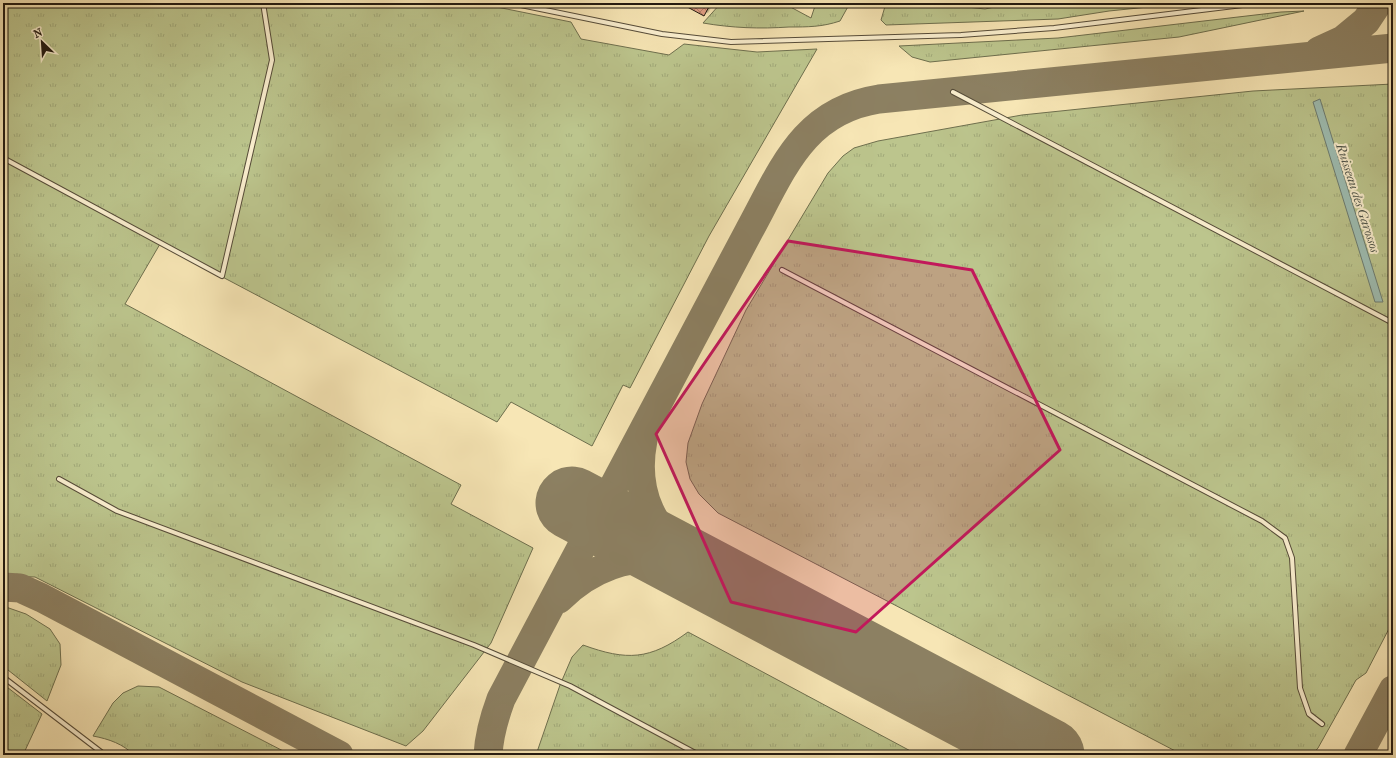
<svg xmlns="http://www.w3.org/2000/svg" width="1396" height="758" viewBox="0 0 1396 758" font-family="'IM FELL French Canon',serif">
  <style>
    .grass { fill: url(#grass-tufts); stroke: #6e6f4e }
    .water { fill: #9ebeb3; stroke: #6c7c72 }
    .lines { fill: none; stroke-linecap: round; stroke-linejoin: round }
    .taxiway { stroke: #8c8062; stroke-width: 29 }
    .runway { stroke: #8c8062; stroke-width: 73 }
    .building { fill: url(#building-cross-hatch); stroke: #211910; filter: url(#shadow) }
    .lane-casing { stroke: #564c39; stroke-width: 6 }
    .path { stroke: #211910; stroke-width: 2; stroke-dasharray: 3 2; stroke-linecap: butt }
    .lane { stroke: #faefcf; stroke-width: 4 }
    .marked { fill: #c2185b; fill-opacity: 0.2; stroke: #c2185b; stroke-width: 3; stroke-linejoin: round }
    .labels { text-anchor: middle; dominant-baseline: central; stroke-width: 4; stroke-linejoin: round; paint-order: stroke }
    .water-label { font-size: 13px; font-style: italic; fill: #4d5349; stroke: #faefcf }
  </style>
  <defs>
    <pattern id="grass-tufts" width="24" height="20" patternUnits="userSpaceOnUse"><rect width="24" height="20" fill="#bcc58d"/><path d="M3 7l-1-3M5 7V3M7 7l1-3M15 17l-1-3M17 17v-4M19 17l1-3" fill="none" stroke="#a1a979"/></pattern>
    <pattern id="building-cross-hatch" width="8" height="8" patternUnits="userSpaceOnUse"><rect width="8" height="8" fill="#e09e84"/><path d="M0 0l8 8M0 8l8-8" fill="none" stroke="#b5806b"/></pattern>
    <filter id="shadow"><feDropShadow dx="3.5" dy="-3.5" stdDeviation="0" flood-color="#0004"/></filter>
  </defs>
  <rect width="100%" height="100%" fill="#f7e6b5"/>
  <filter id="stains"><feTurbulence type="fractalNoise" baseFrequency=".005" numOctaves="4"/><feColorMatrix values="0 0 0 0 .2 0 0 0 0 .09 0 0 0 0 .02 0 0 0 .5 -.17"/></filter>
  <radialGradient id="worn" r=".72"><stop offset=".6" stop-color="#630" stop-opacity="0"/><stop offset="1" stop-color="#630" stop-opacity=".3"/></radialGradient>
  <path class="grass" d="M3 3H477L571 22 581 39 669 55 684 44 757 52 817 49 709 236 630 388 623 385 592 446 511 402 497 422 160 244 125 304 461 485 451 504 533 548 491 643 423 731 406 746 242 682 35 577 7 576 3 577Z
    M721 3H783L811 18 816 3H850L840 21C822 27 808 27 789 27 760 29 732 28 703 23Z
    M886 3H931L985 9 1013 3H1187L1109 11 1058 19 886 25 881 20Z
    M1304 11 1179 37 930 62 912 57 899 46 1058 38 1281 12Z
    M1393 84V621L1366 673 1356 680 1318 748 1312 755H1183L718 513 699 494 690 479 686 462 688 443 702 404 746 310 828 173 843 156 854 148 878 141 1022 115 1253 91Z
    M3 606 26 614 50 629 60 644 61 665 47 701 3 666Z
    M688 632 918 755H536L560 685 572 657 583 645C627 661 650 660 688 632Z
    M3 684 42 714 23 755H11L3 751Z
    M138 686 159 687 291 755H134C123 744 109 739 93 736L113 703 123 693Z"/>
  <path class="water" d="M1320 99 1383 302H1375L1313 102Z"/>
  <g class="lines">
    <path class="taxiway" d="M1319 51 1343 40 1366 21 1378 3
      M643 440C632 496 655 530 694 567
      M3 587 20 588 42 598 339 755
      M559 599C589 569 630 552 673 561 680 562 687 565 694 567
      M488 755C489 735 494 718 501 699L749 231C782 171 802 111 879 99L1393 48
      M1358 755 1393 690"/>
    <path class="runway" d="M572 503 1048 755"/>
  </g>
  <path class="building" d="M680 3H711L704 16Z"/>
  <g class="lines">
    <defs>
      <path id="lane" d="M511 3 662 34 731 42 961 35 1054 28 1259 3
        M953 92 1393 323
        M3 158 222 276 272 60 263 3
        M782 270 1262 521 1285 538 1292 558 1300 688 1309 714 1322 724
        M59 479 117 511 474 645 570 686 699 755
        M3 677 105 755"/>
    </defs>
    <use href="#lane" class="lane-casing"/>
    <path class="path" d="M949 3C969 6 989 8 1009 3"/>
    <use href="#lane" class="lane"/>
  </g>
  <path class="marked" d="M788 241 972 270 1060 450 856 632 731 602 656 434Z"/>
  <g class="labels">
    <g class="water-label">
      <text transform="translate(1358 198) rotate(72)">Ruisseau des Garossos</text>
    </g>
  </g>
  <rect width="1396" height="758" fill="none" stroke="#f7e6b5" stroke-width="16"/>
  <rect x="4" y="4" width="1388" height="750" fill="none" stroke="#211910" stroke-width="2"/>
  <rect x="8" y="8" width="1380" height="742" fill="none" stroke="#211910"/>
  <g transform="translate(42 42) rotate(335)" stroke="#faefcf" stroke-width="3" paint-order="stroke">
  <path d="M0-3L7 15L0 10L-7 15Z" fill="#211910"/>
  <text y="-6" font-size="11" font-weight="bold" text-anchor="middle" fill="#211910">N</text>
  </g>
  <rect width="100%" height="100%" filter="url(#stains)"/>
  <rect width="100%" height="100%" fill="url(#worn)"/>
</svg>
